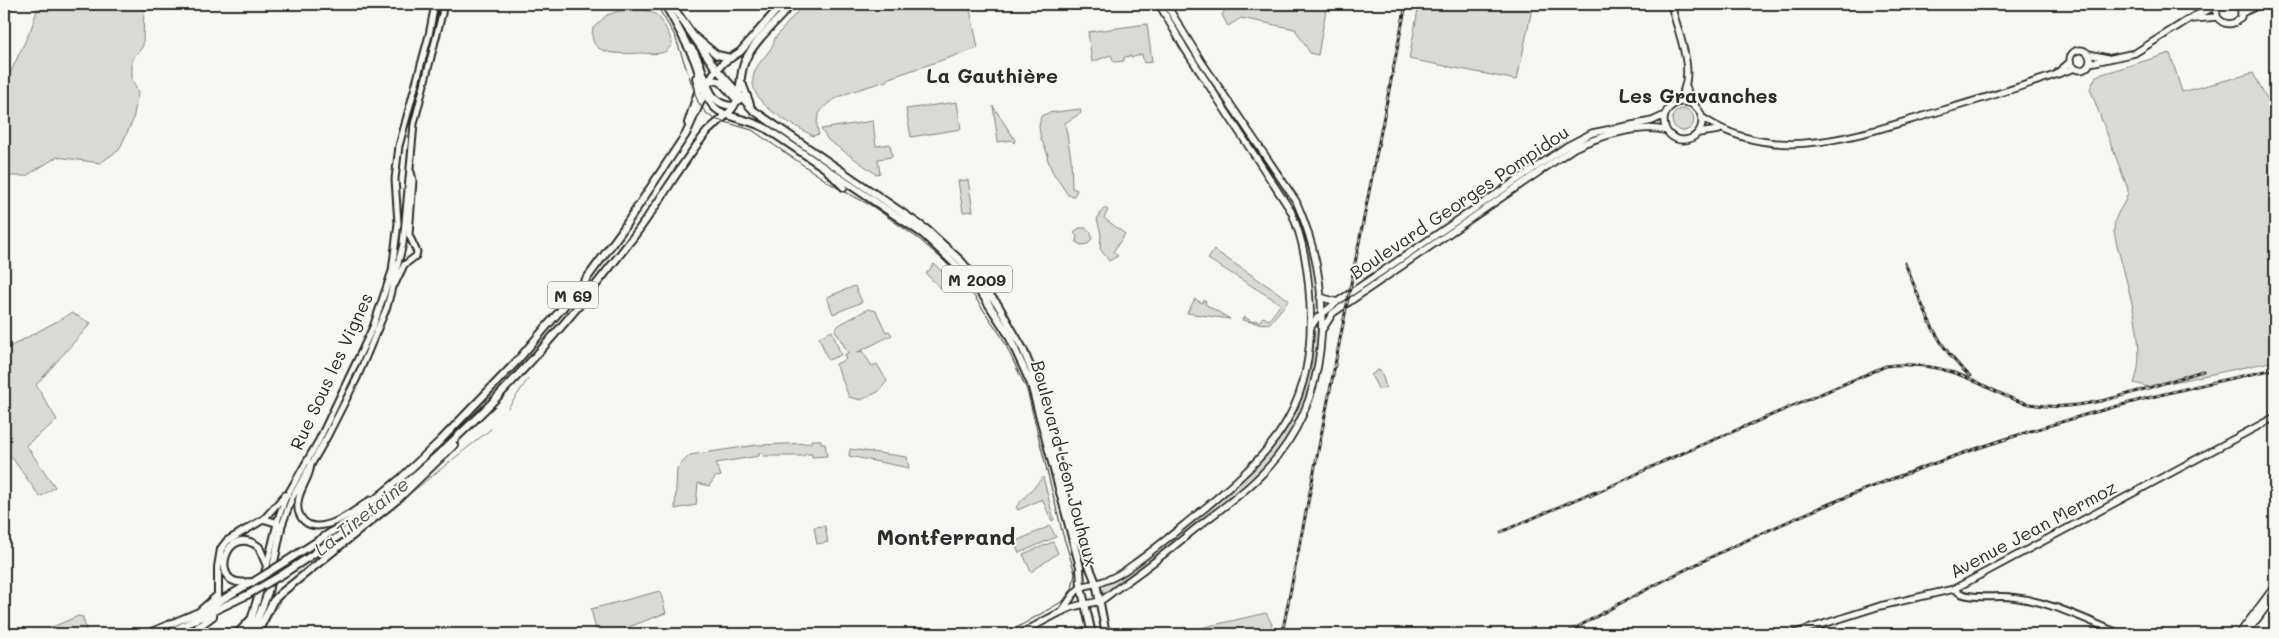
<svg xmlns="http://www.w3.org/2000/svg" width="2279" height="638" viewBox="0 0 2279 638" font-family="Mali,sans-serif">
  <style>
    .green { fill: #d9d9d5; stroke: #828280 }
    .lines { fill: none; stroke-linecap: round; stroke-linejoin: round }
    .stream { stroke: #7a7a78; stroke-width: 1 }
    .tertiary-casing { stroke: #2b2b2b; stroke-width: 9 }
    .secondary-casing { stroke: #2b2b2b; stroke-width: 9 }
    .primary-casing { stroke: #2b2b2b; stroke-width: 10 }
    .tertiary { stroke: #f6f6f2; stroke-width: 5 }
    .secondary { stroke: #f6f6f2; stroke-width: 5.5 }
    .primary { stroke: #f6f6f2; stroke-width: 6 }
    .tram { stroke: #2b2b2b; stroke-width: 1 }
    .rail-casing { stroke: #2b2b2b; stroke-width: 3 }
    .rail { stroke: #f6f6f2; stroke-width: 1; stroke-dasharray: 4; stroke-linecap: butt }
    .primary-bridge-casing { stroke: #2b2b2b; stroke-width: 10; stroke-linecap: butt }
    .primary-bridge { stroke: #f6f6f2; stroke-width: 6 }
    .labels { text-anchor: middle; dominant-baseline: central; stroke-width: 4; stroke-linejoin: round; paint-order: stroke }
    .shield { fill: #f6f6f2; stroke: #686867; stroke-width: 1 }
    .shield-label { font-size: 16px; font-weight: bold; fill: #2b2b2b }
    .street-label { font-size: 18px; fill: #2b2b2b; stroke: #f6f6f2 }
    .water-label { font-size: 19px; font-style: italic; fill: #525251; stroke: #f6f6f2 }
    .quarter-label { font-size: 20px; font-weight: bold; fill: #2b2b2b; stroke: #f6f6f2 }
    .district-label { font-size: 22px; font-weight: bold; fill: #2b2b2b; stroke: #f6f6f2 }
  </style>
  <rect width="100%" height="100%" fill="#f6f6f2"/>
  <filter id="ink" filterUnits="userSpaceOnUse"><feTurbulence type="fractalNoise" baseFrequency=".02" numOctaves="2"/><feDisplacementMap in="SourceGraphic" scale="10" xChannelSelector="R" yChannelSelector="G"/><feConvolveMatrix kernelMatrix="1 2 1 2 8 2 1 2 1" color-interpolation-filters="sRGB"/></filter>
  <g filter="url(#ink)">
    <path class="green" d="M39 4H144L143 46 132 60V79L138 93 133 120 119 150 100 163 57 157 26 176H4V86L31 29Z
      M804 4H969L978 48 889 78 886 81C861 90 806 98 819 134L813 136C792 123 742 103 755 71 760 59 773 51 775 38Z
      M1228 4H1327L1318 55 1310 53 1295 29 1241 18 1228 26 1222 15Z
      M1419 4H1533L1517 80 1409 59Z
      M619 11C639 11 654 5 664 25 667 31 671 37 672 44 670 47 668 51 664 52 657 55 647 53 640 53 622 54 586 57 593 28L607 15Z
      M1147 24 1152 62 1144 63 1142 54 1131 58V56L1124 57V61L1114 62 1111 55 1092 62 1088 32Z
      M2170 53 2182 92 2253 73 2275 113V361L2149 387 2134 383C2150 346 2122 271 2114 232 2113 210 2128 206 2128 189L2090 89 2096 76Z
      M957 102 961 129 911 137 906 109Z
      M993 106 1015 140 1014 143 1012 140 998 142Z
      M1672 120a11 11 0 1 1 22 0a11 11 0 1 1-22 0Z
      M1080 109 1081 113 1065 123 1071 158 1072 188 1077 190 1074 196 1068 195 1052 171 1047 158 1048 155 1041 139 1039 127 1041 116 1048 113Z
      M873 121 876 146 890 144 892 157 878 159 880 173 876 174 828 140 821 129Z
      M968 180 973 211 963 212 958 181Z
      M1104 208 1108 210 1104 218 1125 234 1113 252 1118 256 1109 261 1100 249 1101 234 1097 219Z
      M1079 228H1086L1091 232 1092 238 1088 244 1081 245 1076 242 1077 236 1074 233Z
      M1214 250 1289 300 1270 323C1261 325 1251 322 1242 320L1244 317 1253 322 1255 320 1259 322 1263 317 1269 320 1281 304 1208 259Z
      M934 264 953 282 944 291 926 274Z
      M855 286 862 302 833 314 827 297Z
      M1195 299 1202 303 1204 300 1206 301 1205 304 1230 319 1187 313Z
      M868 309 876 311 886 332 889 331 892 335 856 353 862 351 872 366 877 364 887 381 878 392 861 400 849 397 836 364 846 359 844 355 848 353 835 330 839 325Z
      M72 313 91 323 36 385 57 420 26 445 55 487 40 497 13 459 4 453V371L6 370 4 365V350Z
      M1317 321 1320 323C1312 441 1262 473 1176 542 1161 555 1118 590 1102 595L1099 585 1145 559 1244 479 1264 458 1285 429 1298 402 1305 384 1311 354 1313 331Z
      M832 331 841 355 828 360 819 337Z
      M1378 370 1381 371 1386 387 1379 390 1371 375Z
      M811 440H821V443L825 444 827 456 812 457V454H805L804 456H764L763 453H759V456L716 463 721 476 718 477 716 476 709 486 698 483 696 505 675 509 677 468 690 455 757 445 811 443Z
      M850 449 907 457 909 468 849 456Z
      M1043 477 1054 520 1052 521 1042 499 1018 510 1016 507Z
      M825 526 828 542 817 544 814 527Z
      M1050 526 1056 537 1019 553 1014 542Z
      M1053 542 1058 553 1031 572 1023 554Z
      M660 591 666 613 610 634H597L591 609Z
      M1266 613 1272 624 1269 634H1174Z
      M78 616 83 617 87 634H36Z"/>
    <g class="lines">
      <path class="stream" d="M508 408 528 379
        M397 504 491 429
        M261 634 283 596"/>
      <defs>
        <path id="tertiary" d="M828 172 844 188
          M395 284 404 265 416 256 417 252 409 235 413 180 411 172
          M311 463C311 478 299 488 298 503 297 510 299 516 304 521 321 537 356 510 370 500
          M264 519 285 495
          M281 528 292 498 327 437 357 378 387 307 403 244 414 124 442 14 443 4
          M267 565 278 519 285 499 319 440 373 327 392 271 398 223 395 179 399 146 429 35 435 4
          M1954 589C1966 601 1995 595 2011 597 2050 601 2086 620 2121 634"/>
        <path id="secondary" d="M1671 4C1677 32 1701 79 1675 103
          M2216 5 2217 17C2224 26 2234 26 2241 17V4
          M2242 13 2262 4
          M2193 19 2217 17
          M2070 60a10 10 0 1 1 20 0a10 10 0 1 1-20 0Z
          M2089 54 2107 58
          M2090 63 2135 53 2194 16 2215 7
          M2057 73 2070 62
          M1686 86 1689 96 1695 105
          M1664 121a19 19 0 1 1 38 0a19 19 0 1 1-38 0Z
          M1703 118C1775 166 1855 136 1930 114 1979 100 2027 85 2075 68
          M1699 133 1719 130
          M1320 297 1337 302
          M1311 327 1317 318 1337 302 1567 146 1592 133 1652 121 1665 115
          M1322 330 1333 313 1574 148C1597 137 1642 123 1667 131
          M1063 609C1069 603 1074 590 1082 587 1089 584 1097 584 1104 581 1114 578 1125 571 1134 564 1158 547 1181 527 1205 508 1279 447 1315 404 1310 303 1308 271 1304 241 1291 211L1185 49 1159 4
          M1020 634C1037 625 1053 615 1070 608 1080 604 1090 604 1100 601 1106 598 1112 592 1118 588 1143 571 1167 552 1190 533 1220 509 1254 487 1278 456 1334 384 1332 282 1296 201L1201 61 1166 4
          M1792 634 1880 606 1954 589 2275 417
          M2239 634 2275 586
          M2246 634 2275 595"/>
        <path id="primary" d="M665 4C675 22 685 40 694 59 701 76 703 100 719 111 730 118 752 120 767 129L923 234 957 266 984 297 1008 334 1031 384 1080 567 1081 587 1092 634
          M671 4 714 66 753 110 926 229 961 261 998 305 1023 349 1038 386 1074 528 1096 583 1106 634
          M695 37 717 55 731 58
          M691 48C708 67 702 106 734 106
          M710 79 721 82 738 101
          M742 83 750 104
          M688 123 699 89 696 78
          M285 562 350 520 401 478 441 440 517 361 582 285 621 232 686 134 713 74 724 62 740 52 782 4
          M283 574C419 488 531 371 628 244 656 209 678 168 706 133 714 124 725 118 732 109 743 94 738 77 745 61 753 42 778 20 792 4
          M200 611 218 595V567L221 549 227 541 264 519 277 523 281 528 268 592 252 634
          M147 634 208 608 252 582
          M166 634 249 594
          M196 634 197 628 213 616
          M237 634 251 619
          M247 634 267 566 259 547C227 523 212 577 237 582 242 583 248 582 253 582
          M257 634 273 601 280 594 397 500 454 445"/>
      </defs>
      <use href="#tertiary" class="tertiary-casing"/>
      <use href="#secondary" class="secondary-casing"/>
      <use href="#primary" class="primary-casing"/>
      <use href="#tertiary" class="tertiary"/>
      <use href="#secondary" class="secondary"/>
      <use href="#primary" class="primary"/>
      <path class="tram" d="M656 4 675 36 698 102 706 113 714 119 752 130 834 186 872 206 919 239 943 260 965 283 1002 337 1027 390 1063 535 1075 573 1072 589 1063 601 1006 634"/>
      <defs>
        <path id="rail" d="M1905 263C1922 304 1935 347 1970 376
          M1590 496 1662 462 1886 366C1917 362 1944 367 1972 380 1993 389 2012 402 2036 405 2087 413 2153 385 2203 371
          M1501 532 1595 491
          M1282 634 1406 4
          M1565 634C1786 507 2025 419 2275 369"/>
      </defs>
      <use href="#rail" class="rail-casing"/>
      <use href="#rail" class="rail"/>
      <defs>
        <path id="primary-bridge" d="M253 582 285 562
          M249 594 283 574"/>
      </defs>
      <use href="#primary-bridge" class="primary-bridge-casing"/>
      <use href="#primary-bridge" class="primary-bridge"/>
    </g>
  </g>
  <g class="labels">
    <g class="shield">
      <rect x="942" y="265.5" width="70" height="27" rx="4"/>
      <rect x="548" y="281.5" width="50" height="27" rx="4"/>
    </g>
    <g class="shield-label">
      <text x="977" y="279">M 2009</text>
      <text x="573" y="295">M 69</text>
    </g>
    <g class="street-label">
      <text transform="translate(1459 202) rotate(-34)">Boulevard Georges Pompidou</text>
      <text transform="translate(331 371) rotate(-65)">Rue Sous les Vignes</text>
      <text transform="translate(1065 463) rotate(75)">Boulevard Léon Jouhaux</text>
      <text transform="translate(2033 529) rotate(-28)">Avenue Jean Mermoz</text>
    </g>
    <g class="water-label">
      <text transform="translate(361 516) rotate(-38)">La Tiretaine</text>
    </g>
    <g class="quarter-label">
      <text x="992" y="75">La Gauthière</text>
      <text x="1698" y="95">Les Gravanches</text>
    </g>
    <g class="district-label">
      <text x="946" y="536">Montferrand</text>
    </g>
  </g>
  <rect width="2279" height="638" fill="none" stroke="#f6f6f2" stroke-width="20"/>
  <rect x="10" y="10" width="2259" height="618" fill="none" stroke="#2b2b2b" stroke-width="2" filter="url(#ink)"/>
</svg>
